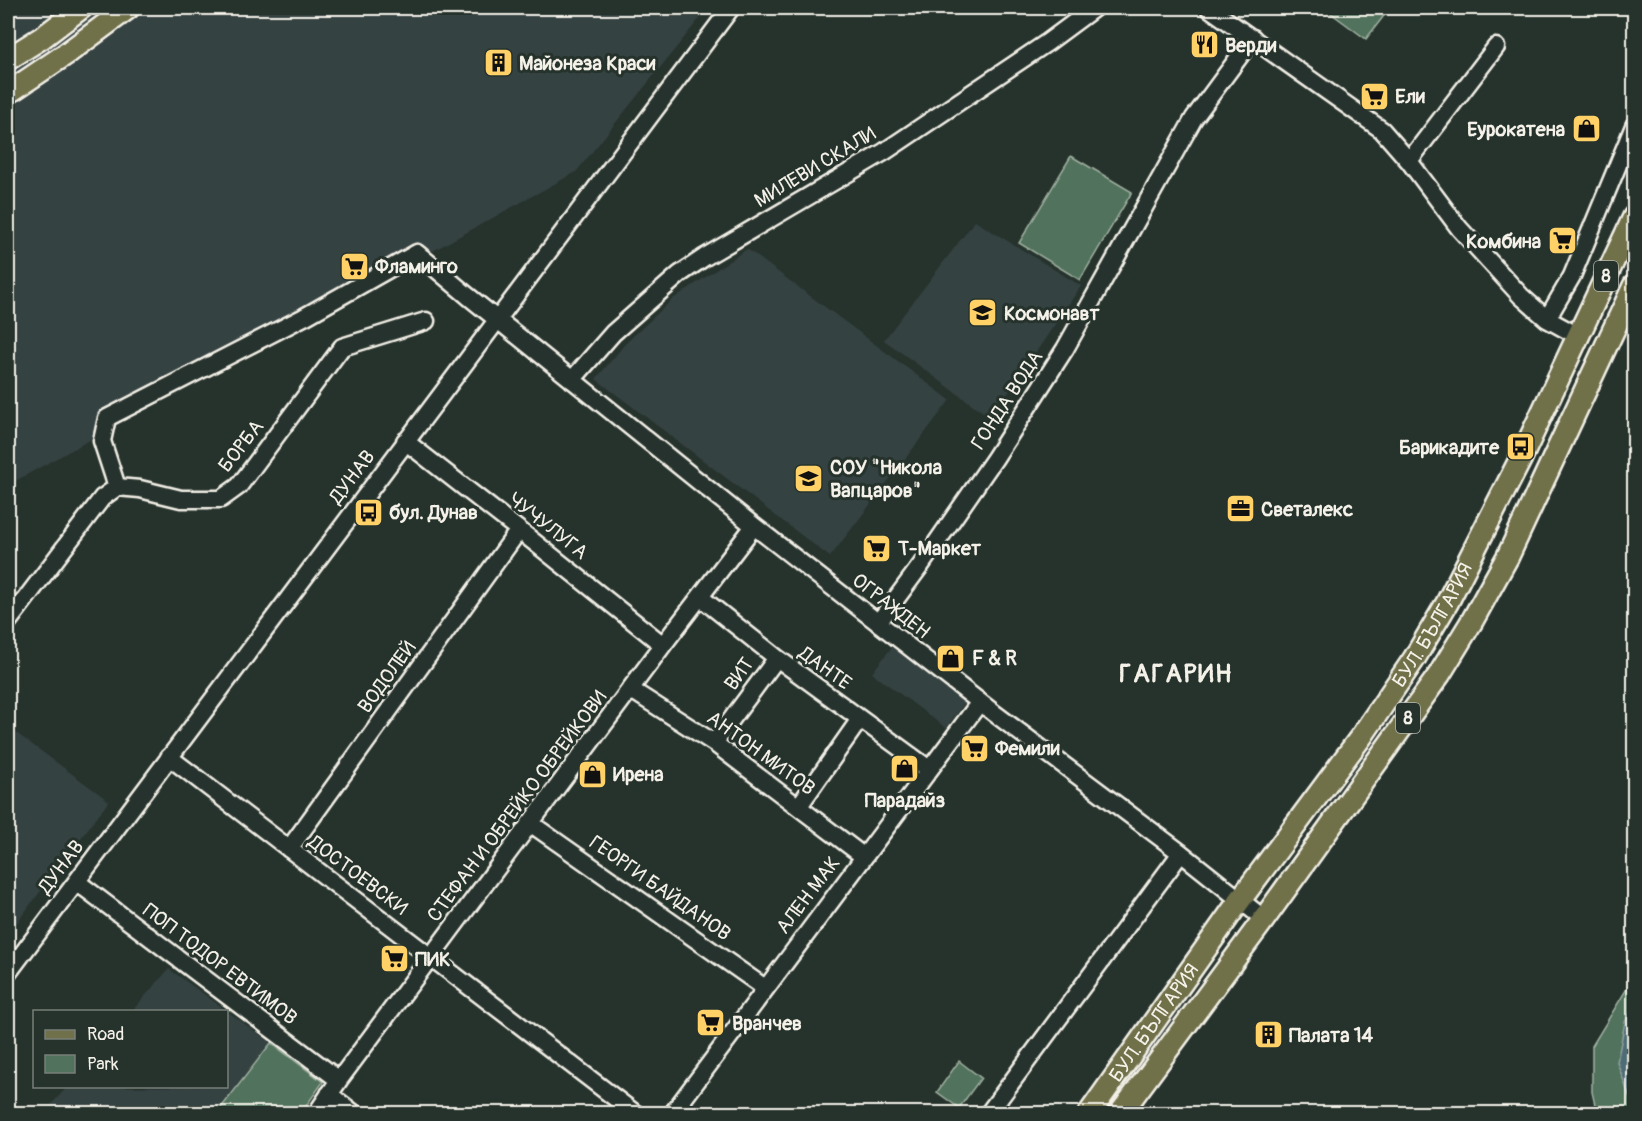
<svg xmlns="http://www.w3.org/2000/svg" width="1642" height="1121" viewBox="0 0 1642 1121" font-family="Pangolin,sans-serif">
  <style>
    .built { fill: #354242 }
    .green { fill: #51725d; stroke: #a2b2a2; stroke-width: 1.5 }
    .water { fill: #4e6c74; stroke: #90a1a2; stroke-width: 1.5 }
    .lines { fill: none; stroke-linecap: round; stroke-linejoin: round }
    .minor-casing { stroke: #f4f1e8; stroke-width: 21 }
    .major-casing { stroke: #f4f1e8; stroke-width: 26 }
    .minor { stroke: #26332d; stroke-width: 16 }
    .major { stroke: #70704a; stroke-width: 21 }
    .labels { text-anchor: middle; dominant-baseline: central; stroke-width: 6; stroke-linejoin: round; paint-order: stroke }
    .shield { fill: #26332d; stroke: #b6b8b0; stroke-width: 1.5 }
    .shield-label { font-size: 18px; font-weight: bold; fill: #f4f1e8 }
    .poi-label { font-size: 20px; font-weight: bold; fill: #f4f1e8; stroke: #26332d; text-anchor: start }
    .street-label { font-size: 20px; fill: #f4f1e8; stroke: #26332d }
    .district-label { font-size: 26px; font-weight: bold; letter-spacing: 1.5px; fill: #f4f1e8; stroke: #26332d }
  </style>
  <rect width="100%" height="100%" fill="#26332d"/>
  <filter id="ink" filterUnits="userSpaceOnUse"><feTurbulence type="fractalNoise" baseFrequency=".0167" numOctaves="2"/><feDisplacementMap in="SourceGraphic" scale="12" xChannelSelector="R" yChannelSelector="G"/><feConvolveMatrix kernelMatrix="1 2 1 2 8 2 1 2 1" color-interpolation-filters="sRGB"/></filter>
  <g filter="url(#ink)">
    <path class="built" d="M8 8H708L576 172 8 485Z
      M975 221 1081 286 991 418 884 340Z
      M747 249 950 400 830 557 596 379 625 344 673 299Z
      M892 647 966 701 946 728 872 673Z
      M8 727 109 801 8 934Z
      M169 969 271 1043 217 1113 43 1114 67 1087 226 1086V1012L132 1011Z"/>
    <path class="green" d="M1324 8H1390L1366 39Z
      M1071 156 1132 192 1080 280 1019 243Z
      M1634 977V1113H1597L1592 1092V1046Z
      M271 1043 323 1082 301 1113H217Z
      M959 1061 981 1078 959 1108 937 1092Z"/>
    <path class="water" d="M1634 1005V1104L1631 1101 1617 1062 1625 1022Z"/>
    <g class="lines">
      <defs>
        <path id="minor" d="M1209 8 1382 130 1409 161 1459 228 1521 296 1547 319 1578 336
          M1409 161 1496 47
          M1547 319 1572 276 1634 126
          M572 380 613 333 680 274 705 257 884 152 1048 42 1094 8
          M405 441 519 530 663 645
          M117 487 102 441 107 418 304 317 417 253 468 296 754 526 994 713 1181 853 1264 919
          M700 597 777 658 929 769
          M8 622 102 498 117 487 140 489 181 499H221L239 486 342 347 426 321
          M878 623 921 565 995 458 1065 349 1194 118 1253 38
          M630 689 714 743 863 856
          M714 743 777 658
          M169 757 636 1114
          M799 806 860 719
          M530 823 765 988
          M289 849 519 530
          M77 882 339 1080
          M8 973 731 8
          M329 1094 355 1114
          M316 1114 339 1080 663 645 754 526
          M672 1114 980 702
          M988 1114 1181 853"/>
        <g id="major">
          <path d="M8 59 43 37 81 8"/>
          <path d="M8 93 66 54 128 8"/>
          <path id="s1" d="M1089 1114 1240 900 1361 737 1414 659 1447 603 1521 458 1634 217"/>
          <path d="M1120 1114 1264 919 1439 675 1472 621 1508 556 1634 286"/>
        </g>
      </defs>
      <use href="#minor" class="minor-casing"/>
      <use href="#major" class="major-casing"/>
      <use href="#minor" class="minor"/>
      <use href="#major" class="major"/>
    </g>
  </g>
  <defs>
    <symbol id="restaurant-square" viewBox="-11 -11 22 22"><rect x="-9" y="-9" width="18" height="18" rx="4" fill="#ffd166" stroke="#26332d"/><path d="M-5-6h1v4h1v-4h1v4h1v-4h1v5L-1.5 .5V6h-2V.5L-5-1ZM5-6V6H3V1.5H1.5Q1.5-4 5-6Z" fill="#111"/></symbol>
    <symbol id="building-square" viewBox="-11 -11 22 22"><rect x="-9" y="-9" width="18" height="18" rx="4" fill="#ffd166" stroke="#26332d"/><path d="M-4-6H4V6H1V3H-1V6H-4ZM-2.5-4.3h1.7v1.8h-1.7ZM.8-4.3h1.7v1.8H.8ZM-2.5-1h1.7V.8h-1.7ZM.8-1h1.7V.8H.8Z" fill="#111"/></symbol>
    <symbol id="supermarket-square" viewBox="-11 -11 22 22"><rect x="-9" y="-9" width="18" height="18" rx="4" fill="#ffd166" stroke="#26332d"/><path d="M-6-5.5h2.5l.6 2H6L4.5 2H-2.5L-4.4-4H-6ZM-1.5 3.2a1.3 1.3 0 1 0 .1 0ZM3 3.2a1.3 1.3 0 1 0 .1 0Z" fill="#111"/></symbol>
    <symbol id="shop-square" viewBox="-11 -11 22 22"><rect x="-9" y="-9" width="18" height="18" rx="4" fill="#ffd166" stroke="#26332d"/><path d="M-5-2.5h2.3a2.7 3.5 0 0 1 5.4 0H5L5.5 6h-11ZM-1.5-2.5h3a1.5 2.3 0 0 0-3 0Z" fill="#111"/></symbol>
    <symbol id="school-square" viewBox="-11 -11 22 22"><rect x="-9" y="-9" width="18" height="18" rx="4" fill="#ffd166" stroke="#26332d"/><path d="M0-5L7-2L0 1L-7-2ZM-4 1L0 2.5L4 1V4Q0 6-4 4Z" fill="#111"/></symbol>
    <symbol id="bus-square" viewBox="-11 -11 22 22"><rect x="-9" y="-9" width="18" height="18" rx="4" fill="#ffd166" stroke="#26332d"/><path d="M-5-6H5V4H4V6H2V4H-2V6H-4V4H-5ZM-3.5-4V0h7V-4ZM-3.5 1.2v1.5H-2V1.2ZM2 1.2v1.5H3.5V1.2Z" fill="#111"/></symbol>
    <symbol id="office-square" viewBox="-11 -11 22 22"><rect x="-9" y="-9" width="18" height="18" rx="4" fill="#ffd166" stroke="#26332d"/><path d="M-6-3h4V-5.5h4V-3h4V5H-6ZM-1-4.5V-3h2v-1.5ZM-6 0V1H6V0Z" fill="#111"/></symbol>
  </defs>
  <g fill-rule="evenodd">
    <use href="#restaurant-square" x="1188" y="28" width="33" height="33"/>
    <use href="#building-square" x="482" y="46" width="33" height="33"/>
    <use href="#supermarket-square" x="1358" y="80" width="33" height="33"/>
    <use href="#shop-square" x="1570" y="112" width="33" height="33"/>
    <use href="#supermarket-square" x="1546" y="224" width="33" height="33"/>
    <use href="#supermarket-square" x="338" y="250" width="33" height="33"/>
    <use href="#school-square" x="966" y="296" width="33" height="33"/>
    <use href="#bus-square" x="1504" y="430" width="33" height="33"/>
    <use href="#school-square" x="792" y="462" width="33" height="33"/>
    <use href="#office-square" x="1224" y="492" width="33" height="33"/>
    <use href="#bus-square" x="352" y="496" width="33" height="33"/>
    <use href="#supermarket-square" x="860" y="532" width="33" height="33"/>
    <use href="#shop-square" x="934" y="642" width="33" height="33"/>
    <use href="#supermarket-square" x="958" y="732" width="33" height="33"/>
    <use href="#shop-square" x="888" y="752" width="33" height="33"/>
    <use href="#shop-square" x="576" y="758" width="33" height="33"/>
    <use href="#supermarket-square" x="378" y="942" width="33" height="33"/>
    <use href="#supermarket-square" x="694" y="1006" width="33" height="33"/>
    <use href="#building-square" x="1252" y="1018" width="33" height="33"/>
  </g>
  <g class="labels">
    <g class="shield">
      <rect x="1594" y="261" width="24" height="30" rx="4.5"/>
      <rect x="1396" y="703" width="24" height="30" rx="4.5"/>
    </g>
    <g class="shield-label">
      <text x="1606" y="276">8</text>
      <text x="1408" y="718">8</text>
    </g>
    <g class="poi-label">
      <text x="1225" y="45">Верди</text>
      <text x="519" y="63">Майонеза Краси</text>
      <text x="1395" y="96">Ели</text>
      <text x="1565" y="129" text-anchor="end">Еурокатена</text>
      <text x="1541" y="241" text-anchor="end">Комбина</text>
      <text x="375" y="266">Фламинго</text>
      <text x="1004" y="313">Космонавт</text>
      <text x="1499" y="447" text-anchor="end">Барикадите</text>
      <text x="830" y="467">СОУ "Никола<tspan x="830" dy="23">Вапцаров"</tspan></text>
      <text x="1261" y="509">Светалекс</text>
      <text x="389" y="512">бул. Дунав</text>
      <text x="898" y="548">Т-Маркет</text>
      <text x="972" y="658">F &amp; R</text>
      <text x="995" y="748">Фемили</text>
      <text x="613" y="774">Ирена</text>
      <text x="905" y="800" text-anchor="middle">Парадайз</text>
      <text x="415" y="959">ПИК</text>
      <text x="732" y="1023">Вранчев</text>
      <text x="1289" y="1035">Палата 14</text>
    </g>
    <g class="street-label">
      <text transform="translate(815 167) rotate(-31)">МИЛЕВИ СКАЛИ</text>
      <text transform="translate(1007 400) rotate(-57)">ГОНДА ВОДА</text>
      <text transform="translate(241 446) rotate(-52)">БОРБА</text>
      <text transform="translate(352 477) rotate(-53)">ДУНАВ</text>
      <text transform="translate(548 526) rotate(38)">ЧУЧУЛУГА</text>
      <text transform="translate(891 606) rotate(38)">ОГРАЖДЕН</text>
      <text stroke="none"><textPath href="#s1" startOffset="598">БУЛ. БЪЛГАРИЯ</textPath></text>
      <text transform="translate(825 668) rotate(36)">ДАНТЕ</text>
      <text transform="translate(739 674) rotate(-54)">ВИТ</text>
      <text transform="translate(387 677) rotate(-54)">ВОДОЛЕЙ</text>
      <text transform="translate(761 753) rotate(36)">АНТОН МИТОВ</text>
      <text transform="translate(517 806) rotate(-53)">СТЕФАН И ОБРЕЙКО ОБРЕЙКОВИ</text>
      <text transform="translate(61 867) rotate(-53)">ДУНАВ</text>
      <text transform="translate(358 875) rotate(37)">ДОСТОЕВСКИ</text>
      <text transform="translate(660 888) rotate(35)">ГЕОРГИ БАЙДАНОВ</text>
      <text transform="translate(808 895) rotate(-53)">АЛЕН МАК</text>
      <text transform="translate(220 964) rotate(37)">ПОП ТОДОР ЕВТИМОВ</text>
      <text stroke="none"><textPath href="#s1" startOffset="112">БУЛ. БЪЛГАРИЯ</textPath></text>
    </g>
    <g class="district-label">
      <text x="1176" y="674">ГАГАРИН</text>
    </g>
  </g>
  <rect width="1642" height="1121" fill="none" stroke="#26332d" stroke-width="30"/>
  <rect x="15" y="15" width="1612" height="1091" fill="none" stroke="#f4f1e8" stroke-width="2" filter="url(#ink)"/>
  <rect x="33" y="1010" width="195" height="78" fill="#26332d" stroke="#787f78" stroke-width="1.5"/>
  <rect x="45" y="1030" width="30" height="9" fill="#70704a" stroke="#787f78" stroke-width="1.5"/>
  <text x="87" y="1040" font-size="18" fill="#f4f1e8">Road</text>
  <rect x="45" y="1055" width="30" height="18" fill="#51725d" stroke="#787f78" stroke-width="1.5"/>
  <text x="87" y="1070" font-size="18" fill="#f4f1e8">Park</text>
</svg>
